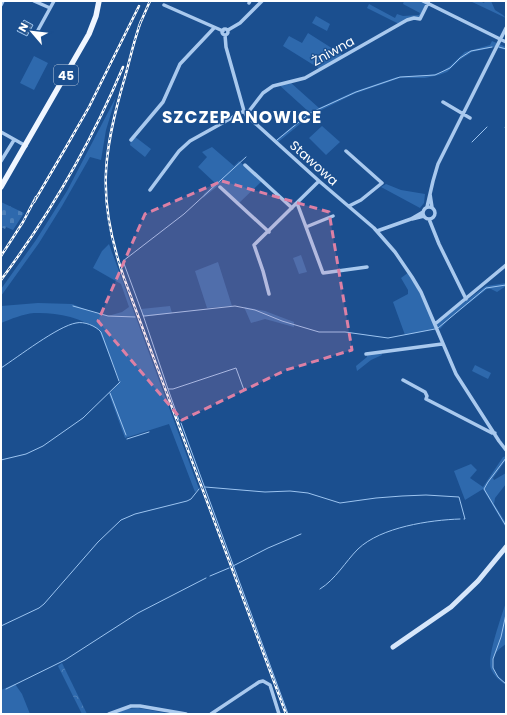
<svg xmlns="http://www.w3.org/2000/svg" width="507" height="715" viewBox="0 0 507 715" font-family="Poppins,sans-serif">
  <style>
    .green { fill: #2e69ad }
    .forest { fill: url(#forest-crowns) }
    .cemetery { fill: url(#cemetery-stones) }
    .water { fill: url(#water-rules); stroke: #9cc4f0 }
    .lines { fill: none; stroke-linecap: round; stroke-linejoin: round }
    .stream { stroke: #9cc4f0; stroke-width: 1 }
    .street { stroke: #a9c9ee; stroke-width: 3.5 }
    .secondary { stroke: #d6e6fa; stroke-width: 5 }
    .primary { stroke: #f0f6ff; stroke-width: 5.5 }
    .rail-casing { stroke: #fff; stroke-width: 2.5 }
    .rail { stroke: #1b4f8f; stroke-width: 1; stroke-dasharray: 3; stroke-linecap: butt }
    .marked { fill: #dd80a5; fill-opacity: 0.2; stroke: #dd80a5; stroke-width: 3; stroke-dasharray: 8 5; stroke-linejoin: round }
    .labels { text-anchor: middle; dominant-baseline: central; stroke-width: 3; stroke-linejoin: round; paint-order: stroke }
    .shield { fill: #1b4f8f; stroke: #bbcadd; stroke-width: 1 }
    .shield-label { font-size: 12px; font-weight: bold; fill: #fff }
    .street-label { font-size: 13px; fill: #fff; stroke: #1b4f8f }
    .district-label { font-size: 17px; font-weight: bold; letter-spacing: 1px; fill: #fff; stroke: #1b4f8f }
  </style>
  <defs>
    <pattern id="forest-crowns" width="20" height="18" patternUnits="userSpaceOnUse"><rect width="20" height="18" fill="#2e69ad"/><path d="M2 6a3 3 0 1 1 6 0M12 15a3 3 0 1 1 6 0" fill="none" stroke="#4d80b9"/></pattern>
    <pattern id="cemetery-stones" width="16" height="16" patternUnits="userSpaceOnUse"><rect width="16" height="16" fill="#2e69ad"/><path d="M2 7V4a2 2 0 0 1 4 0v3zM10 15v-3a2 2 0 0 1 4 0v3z" fill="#4d80b9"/></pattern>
    <pattern id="water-rules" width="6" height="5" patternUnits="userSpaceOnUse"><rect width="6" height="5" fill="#3c6290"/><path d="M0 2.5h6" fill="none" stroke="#597aa1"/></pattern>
  </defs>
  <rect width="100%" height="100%" fill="#1b4f8f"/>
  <path class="green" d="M404 1H423L428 4 420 19 415 18 399 24 367 8 369 4 395 18 397 14 403 16 419 15 420 13 403 4Z
    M470 1H480L484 3 485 1H491L495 10 503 15 506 18Z
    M316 16 330 24 327 31 312 23Z
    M308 33 341 54 344 57 320 69 283 46 289 36 302 43Z
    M492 41 506 47V50L495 47 472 52 461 59 447 72 439 75 425 78H400L354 94 311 115 277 143 275 141 309 112 278 84 290 82 319 108 353 92 397 77 428 75 440 73 450 66 465 52 490 45Z
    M34 56 48 63 34 90 20 83Z
    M116 97 106 130 101 160 90 157 62 206 39 243 1 296V289L36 240 67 191Z
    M322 126 340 142 326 155 309 138Z
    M134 136 151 149 145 157 130 145 131 140Z
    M212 147 234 166 239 161 262 181 239 203 219 185 203 198 204 194 215 183 198 167 207 157 202 152Z
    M386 184 401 190 425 194 424 203 420 208 381 187Z
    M109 244 199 489 195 492 169 424 125 438 109 394 120 382 99 330C81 317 55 312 34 313 23 314 11 319 1 323V306L38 303 72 304 92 312 108 316 122 312 129 307 121 284 93 268 102 251Z
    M301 255 307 272 299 274 293 258Z
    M218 262 232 306 207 308 195 271Z
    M409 272 435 324 486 286 506 283V286L497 292 491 289H487L450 318 440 329 435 325V329L405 335 393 302 408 294V290L401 278Z
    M170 306 172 313 143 317 141 309Z
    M244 307 265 311 294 322V327L265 319 251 323Z
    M381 351 382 355 371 360 357 371 356 366 367 357V354Z
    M475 365 491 373 488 379 472 371Z
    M506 456V460L493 478 494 480 506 473V484L495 498 494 504 506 523V528L483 489 465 500 454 471 471 464 477 470 470 478 483 487 503 457Z
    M506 602V644C487 656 489 670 506 684V685C500 681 494 676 491 669 486 659 502 615 506 602Z
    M15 684 22 694 30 714H1V690Z
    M138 708 172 714H114L126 709Z"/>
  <path class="forest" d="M62 663 87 714H82L58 666Z"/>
  <path class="cemetery" d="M1 202 24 213 13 230 6 227 5 229 1 227Z"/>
  <path class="water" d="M24 20 33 25 27 36 17 31Z"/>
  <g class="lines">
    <path class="stream" d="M499 47 506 49
      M505 127 506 126
      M277 140 310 113 356 92 400 77 435 75 450 68 460 58 471 51 492 47
      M472 142 487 127
      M246 157 184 214 123 261 143 315 144 316 235 306 255 310 282 321 319 332H345L388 338 435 329
      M73 306 108 316 135 317
      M143 315 168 389H173L236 368 244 390
      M438 328 486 288 506 285
      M1 368C18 357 58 326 76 323 84 321 96 326 101 332L119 381
      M168 389 179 420
      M110 393 126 435
      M181 423 288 714
      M127 439 149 432
      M506 458 488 482 484 489 506 526
      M1 460 26 454 43 446 83 418 120 382
      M205 487 265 492 290 491 308 493 340 503 376 498 402 496 426 495 459 497 465 519H464
      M233 566 268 548 301 534
      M210 576 229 568
      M320 589C336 579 345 562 358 549 381 527 430 520 460 519
      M506 614 501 637 493 659V668L498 677 506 684
      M1 626 39 608 44 604 98 542 121 520 135 514 187 501 191 499 199 489
      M6 689 65 660 138 613 206 578"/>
    <path class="street" d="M34 1 50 8
      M423 1 506 42
      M249 3 250 1
      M1 5 3 1
      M164 5 223 31
      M222 32a3 3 0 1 1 6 0a3 3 0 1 1-6 0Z
      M228 30 240 23 262 1
      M37 32 54 1
      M225 35 226 47 244 111 246 115 319 181 374 228 395 252 412 277 421 292 456 374 499 441 506 450
      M443 102 470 118
      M246 115 263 93 273 86 305 78 407 20 414 18 420 19 429 1
      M1 132 26 146
      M131 140 163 102 180 64 214 28
      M346 151 382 183 361 200 349 206
      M1 161 14 140
      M245 165 292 208
      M220 187 269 232
      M150 190 179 151 190 141 244 111
      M430 194 432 207
      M297 203 306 227 333 216
      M423 213a6 6 0 1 1 12 0a6 6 0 1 1-12 0Z
      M427 207 433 181 438 164 506 28
      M412 219 424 216
      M429 219 439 244 466 299
      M306 227 323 273 367 267
      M377 231 411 219 423 212
      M269 294 263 271 254 245 319 181
      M435 324 506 265
      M366 354 442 344
      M403 380 425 392 427 396 426 399 492 433H495
      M109 714 131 706H140L186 714
      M211 714 259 682 263 681 270 685 279 714"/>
    <path class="secondary" d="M393 647 451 607 478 581 506 547"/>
    <path class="primary" d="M1 187 89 34 96 16 99 1"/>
    <defs>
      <path id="rail" d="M141 21C134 40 130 59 125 77 102 155 97 200 124 278L286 714
        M139 26 150 1
        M34 202 65 149 89 107 139 6
        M1 256 23 222 36 197
        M1 280C50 214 91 143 123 67"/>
    </defs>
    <use href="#rail" class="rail-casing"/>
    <use href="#rail" class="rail"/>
  </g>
  <path class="marked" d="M222 181 329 212 352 350 286 370 182 420 98 321 145 214Z"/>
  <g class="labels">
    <rect class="shield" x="54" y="65" width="24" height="20" rx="3"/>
    <g class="shield-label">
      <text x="66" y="75">45</text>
    </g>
    <g class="street-label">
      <text transform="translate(333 51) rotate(-29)">Żniwna</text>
      <text transform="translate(314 163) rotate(42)">Stawowa</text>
    </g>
    <g class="district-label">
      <text x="242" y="117">SZCZEPANOWICE</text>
    </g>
  </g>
  <rect width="507" height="715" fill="none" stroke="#ffffff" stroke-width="4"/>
  <g transform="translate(32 32) rotate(298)" stroke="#1b4f8f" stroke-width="3" paint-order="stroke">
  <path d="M0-3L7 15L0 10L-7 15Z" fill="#ffffff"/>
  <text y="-6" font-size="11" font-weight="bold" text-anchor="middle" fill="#ffffff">N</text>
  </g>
</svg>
